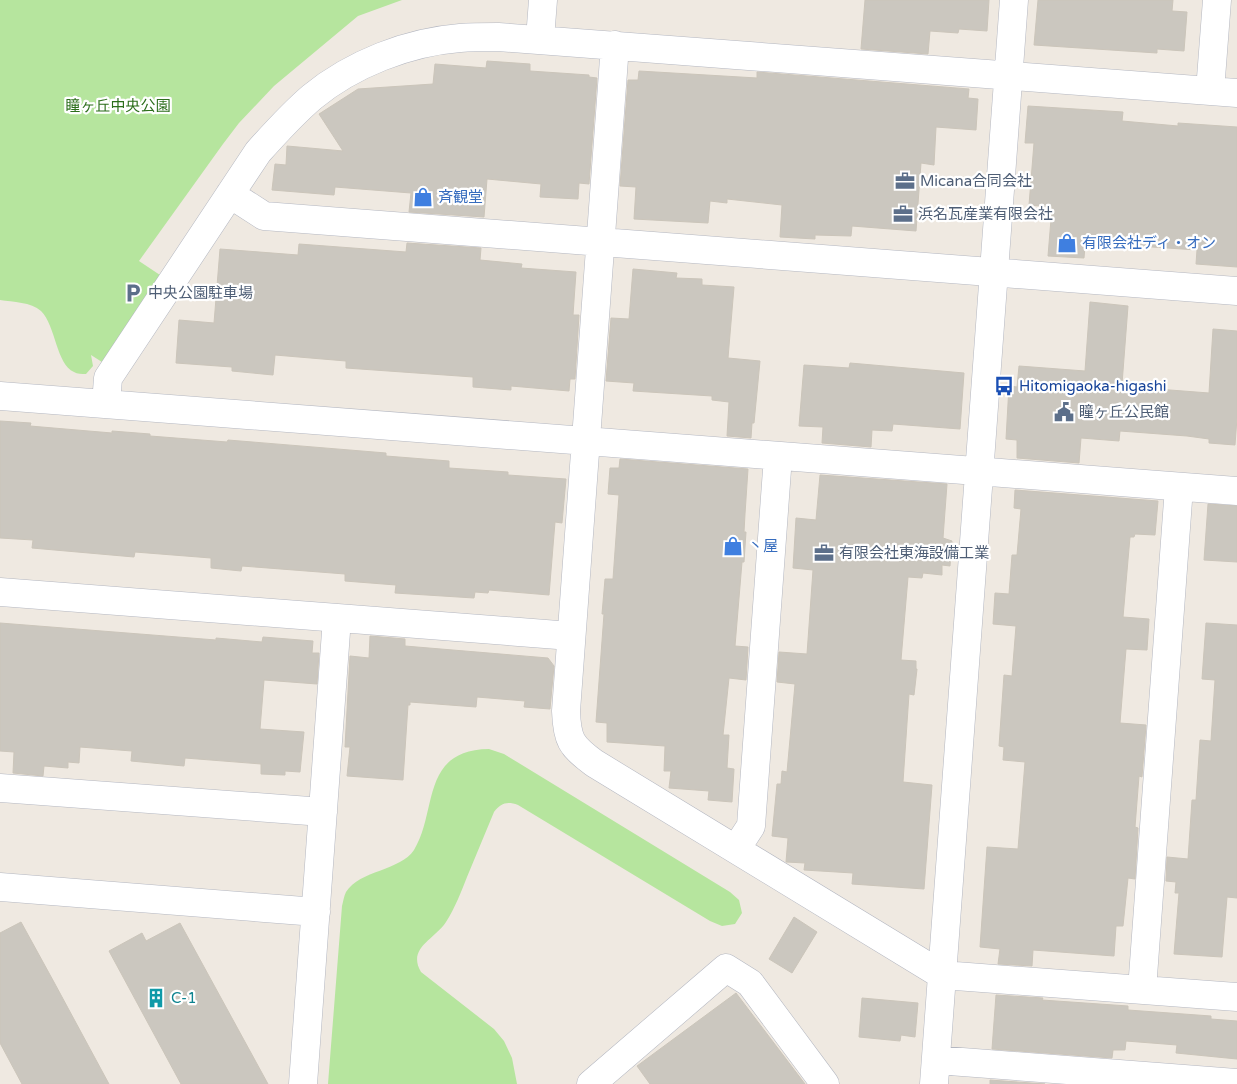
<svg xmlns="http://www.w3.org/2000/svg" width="1237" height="1084" viewBox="0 0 1237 1084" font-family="'Varela Round','Noto Sans JP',sans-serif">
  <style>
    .green { fill: #b6e59e }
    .building { fill: #cbc7bf; stroke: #cbc5ba }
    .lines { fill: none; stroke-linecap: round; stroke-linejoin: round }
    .minor-casing { stroke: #b4b7c1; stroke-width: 29 }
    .minor { stroke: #fff; stroke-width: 28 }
    .labels { text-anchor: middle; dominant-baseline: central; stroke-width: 4.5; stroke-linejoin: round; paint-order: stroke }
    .park-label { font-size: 15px; fill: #2c6e1b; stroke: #fff }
    .service-label { font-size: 15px; fill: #4e5e75; stroke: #fff; text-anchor: start }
    .shop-label { font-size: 15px; fill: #366cbe; stroke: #fff; text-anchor: start }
    .transit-label { font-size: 15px; fill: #164399; stroke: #fff; text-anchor: start }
    .culture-label { font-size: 15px; fill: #0d838f; stroke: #fff; text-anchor: start }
  </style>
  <rect width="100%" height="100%" fill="#efe9e1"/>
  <path class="green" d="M0 0H402L358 16 274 86 239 123 223 144 139 261 160 275 102 362 91 355 93 366 86 374C82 374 77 374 74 372 56 364 56 326 41 311 31 302 13 302 0 300Z
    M489 749 504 754 730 892 739 900 742 913 735 924 722 926 710 921 518 805C507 801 501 803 494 812 485 834 476 855 467 877 461 892 455 908 446 922 434 940 407 948 421 972L494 1029 504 1041 512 1058 517 1084H328L342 906C343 902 344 896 346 892 360 870 400 871 414 850 438 811 420 750 489 749Z"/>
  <path class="building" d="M865 0H989L987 31 959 29 958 33 930 31 928 54 861 49Z
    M1038 0H1173L1172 11 1187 12 1184 51 1157 49V53L1034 45Z
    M487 61 530 64V71L589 75V77L597 78 589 184 579 183 578 199 540 197 541 184 487 179 484 217 409 212 411 193 335 187 334 195 272 190 275 164 286 165 287 146 343 151 319 114 358 89 433 84 435 64 486 68Z
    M639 71 757 78V72L969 89 968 98 978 99 976 130 936 127 934 165 921 163 916 231 852 226 851 236 815 235V239L780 237 782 205 727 199V203L710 201 708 223 634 219 636 187 620 186 628 80H638Z
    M1028 106 1123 112 1122 121 1178 126V123L1237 127V267L1196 264 1197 250 1137 246V239L1086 235 1084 258 1048 256 1052 207 1029 205 1034 143H1025Z
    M407 243 481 248 480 260 522 264 521 268 576 272 573 315H579L575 379H570L569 391 511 386V390L473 387V377L346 368V361L275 355 273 375 232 371V367L176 363 179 320 214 323 220 249 298 255 299 244 406 252Z
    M633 269 677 273 676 278 702 279V285L734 287 728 358 760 361 754 423H752L751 438 727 436 729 402 712 400V396L633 391 634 383 606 381 611 318 629 319Z
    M1090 302 1128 306 1122 384 1157 387V389L1209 393 1213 329 1237 331V418L1235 445 1209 443V439L1187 436 1120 431 1119 441 1081 438 1079 463 1017 458V440L1006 439 1009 386 1017 387 1019 366 1085 371Z
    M850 363 964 373 960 429 893 424 892 431 872 430 871 447 822 443 823 427 799 426 804 365 849 368Z
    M0 421 31 423 30 426 112 433V431L150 434V436L227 442 228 440 386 453V456L449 461V468L508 472V475L566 479 562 523 555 522 549 595 489 590 488 593 475 592 474 598 395 593 396 585 345 581V574L242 566 241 571 211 568V558L135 552 134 557 32 548 33 540 0 538Z
    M620 459 748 469 745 514 744 532H746L744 562H742L735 646 748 647 746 680 729 678 723 735H729L727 768 734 769 732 802 708 800 709 791 669 788 671 771H664L665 746 607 742V723L596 722 604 614H602L605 579H613L619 495 608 494 610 468H619Z
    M820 475 947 484 943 538 952 541 950 566 942 565V575L923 573 922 578 908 577 901 660 916 661V669H917L914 695 909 694 903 782 932 785 924 889 852 884 853 873 804 870 805 863 786 862 788 838 772 836 777 784H781L782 771 787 772 795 684 777 682 779 652 807 654 813 570 793 568 796 518 816 520Z
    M1015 490 1158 501 1155 535 1135 534 1134 537H1130L1123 617 1149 619 1147 650 1126 649 1120 723 1146 725 1142 777 1139 776 1135 827 1138 828 1135 879 1128 878 1123 926H1116L1114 956 1033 950 1032 966 998 964 1000 949 980 947 987 847 1018 849 1025 762 1003 760 1004 747 999 746 1004 675 1012 676 1016 626 993 624 995 593 1009 594 1012 555H1017L1021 509 1014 508Z
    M1208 504 1237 506V562L1204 560Z
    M0 623 216 640V638L262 642 263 637 313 641 312 653H319L317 684 264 680 260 729 304 732 300 772 285 771V775L261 774V764L185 758 184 766 131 761 132 751 80 747 79 763 68 762V768L44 766 43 776 13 773 14 752 0 751Z
    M1206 623 1237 625V898L1227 897 1222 957 1174 954 1179 893H1175L1176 882 1166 881 1167 857 1188 859 1192 800H1196L1200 740 1211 741 1215 680 1202 679Z
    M370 636 405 639V646L548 658 554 666 550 709 524 707 525 701 477 697 476 707 410 702V705H408L403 780 347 776 350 747H345L350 656 369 658Z
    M794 917 817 932 792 973 769 959Z
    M21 922 55 984 109 1084H22L0 1043V933Z
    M180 923 268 1084H181L109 951 142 933 146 941Z
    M736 993 805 1084H650L637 1066Z
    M996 995 1043 998 1042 1000 1128 1006V1010L1211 1016V1019L1237 1021V1059L1176 1053 1177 1045 1126 1041 1125 1050H1113L1112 1058 992 1049Z
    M862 998 918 1003 915 1037 901 1035 900 1041 859 1037Z
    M990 1080 1045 1084H990Z"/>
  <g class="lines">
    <defs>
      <path id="minor" d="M540 39 543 0
        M615 45 566 711C567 740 571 746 594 763L942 975 1237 997
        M1210 91 1217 0
        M230 194 264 216 1237 291
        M0 396 1237 491
        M106 404 108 378 258 152C275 133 292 114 312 97 352 64 408 42 460 38 472 37 485 37 498 37L1237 93
        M0 592 571 636
        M0 788 323 812
        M736 849 751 826 778 456
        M0 887 316 912
        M1142 990 1179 487
        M936 1060 1237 1083
        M303 1084 337 618
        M591 1084 726 968 750 983 825 1084
        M934 1084 1014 0"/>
    </defs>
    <use href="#minor" class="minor-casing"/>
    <use href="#minor" class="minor"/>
  </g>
  <defs>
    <symbol id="office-bare" viewBox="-9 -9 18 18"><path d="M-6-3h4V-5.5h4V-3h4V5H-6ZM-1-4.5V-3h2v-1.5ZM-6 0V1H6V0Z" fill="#5c6f8a" stroke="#fff" stroke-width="2.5" paint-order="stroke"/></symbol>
    <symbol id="shop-bare" viewBox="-9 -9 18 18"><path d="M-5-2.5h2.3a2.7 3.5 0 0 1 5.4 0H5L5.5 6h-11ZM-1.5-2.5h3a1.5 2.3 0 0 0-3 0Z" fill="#3f7fe0" stroke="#fff" stroke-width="2.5" paint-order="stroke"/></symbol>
    <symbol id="parking-bare" viewBox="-9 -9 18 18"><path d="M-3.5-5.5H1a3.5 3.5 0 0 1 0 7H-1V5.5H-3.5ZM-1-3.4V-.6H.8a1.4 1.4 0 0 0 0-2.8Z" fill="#5c6f8a" stroke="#fff" stroke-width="2.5" paint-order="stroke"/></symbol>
    <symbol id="bus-bare" viewBox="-9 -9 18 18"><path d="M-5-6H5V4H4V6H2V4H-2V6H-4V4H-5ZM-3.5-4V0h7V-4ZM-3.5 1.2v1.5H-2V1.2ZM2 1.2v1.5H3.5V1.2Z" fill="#1a4fb4" stroke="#fff" stroke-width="2.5" paint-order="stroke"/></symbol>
    <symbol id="civic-bare" viewBox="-9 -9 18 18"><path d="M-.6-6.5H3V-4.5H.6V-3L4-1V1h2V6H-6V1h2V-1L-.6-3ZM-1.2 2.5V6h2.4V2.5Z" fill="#5c6f8a" stroke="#fff" stroke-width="2.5" paint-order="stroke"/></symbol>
    <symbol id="building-bare" viewBox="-9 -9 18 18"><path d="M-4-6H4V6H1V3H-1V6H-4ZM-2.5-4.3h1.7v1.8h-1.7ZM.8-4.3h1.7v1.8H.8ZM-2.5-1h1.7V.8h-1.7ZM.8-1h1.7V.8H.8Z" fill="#0f9aa8" stroke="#fff" stroke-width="2.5" paint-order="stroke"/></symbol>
  </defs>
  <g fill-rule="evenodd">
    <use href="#office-bare" x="891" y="167" width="28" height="28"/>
    <use href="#shop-bare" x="409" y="183" width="28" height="28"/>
    <use href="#office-bare" x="889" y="200" width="28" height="28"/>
    <use href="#shop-bare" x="1053" y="229" width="28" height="28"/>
    <use href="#parking-bare" x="119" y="279" width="28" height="28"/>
    <use href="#bus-bare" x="990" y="372" width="28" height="28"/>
    <use href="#civic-bare" x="1050" y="398" width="28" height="28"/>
    <use href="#shop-bare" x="719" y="532" width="28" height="28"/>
    <use href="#office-bare" x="810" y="539" width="28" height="28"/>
    <use href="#building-bare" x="142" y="984" width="28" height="28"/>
  </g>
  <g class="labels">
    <g class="park-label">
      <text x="118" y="106">瞳ヶ丘中央公園</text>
    </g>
    <g class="service-label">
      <text x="920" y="181">Micana合同会社</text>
      <text x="918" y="214">浜名瓦産業有限会社</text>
      <text x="148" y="293">中央公園駐車場</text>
      <text x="1079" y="412">瞳ヶ丘公民館</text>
      <text x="839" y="553">有限会社東海設備工業</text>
    </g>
    <g class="shop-label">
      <text x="438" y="197">斉観堂</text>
      <text x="1082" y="243">有限会社ディ・オン</text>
      <text x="748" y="546">丶屋</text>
    </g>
    <g class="transit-label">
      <text x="1019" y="386">Hitomigaoka-higashi</text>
    </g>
    <g class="culture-label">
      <text x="171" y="998">C-1</text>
    </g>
  </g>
</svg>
